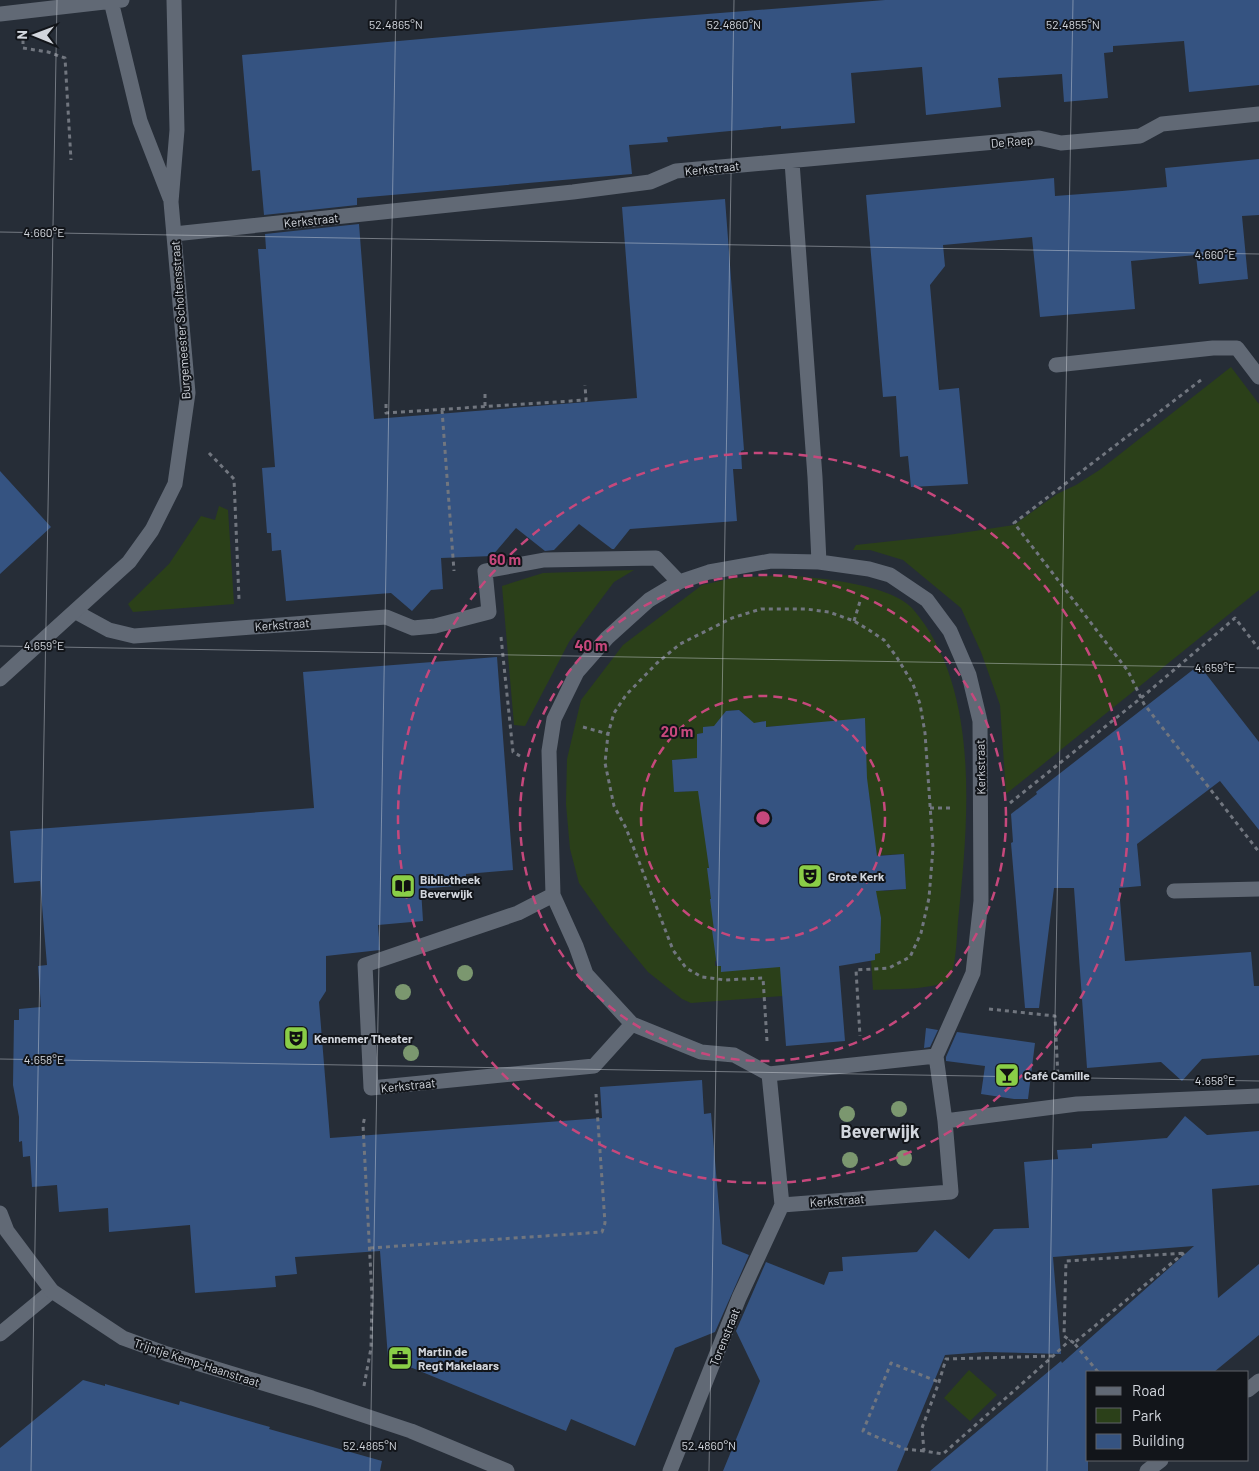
<svg xmlns="http://www.w3.org/2000/svg" width="1259" height="1471" viewBox="0 0 1259 1471" font-family="Barlow,sans-serif">
  <style>
    .green { fill: #2b4019 }
    .building { fill: #355381 }
    .lines { fill: none; stroke-linecap: round; stroke-linejoin: round }
    .path { stroke: #71767f; stroke-width: 3; stroke-dasharray: 4 4; stroke-linecap: butt }
    .street { stroke: #616975; stroke-width: 15 }
    .secondary { stroke: #616975; stroke-width: 15 }
    .tree { fill: #7b976f }
    .ticks { fill: none; stroke: #d2d6dd; stroke-width: 1; stroke-opacity: 0.45 }
    .ring { fill: none; stroke: #c6487c; stroke-width: 2.5; stroke-dasharray: 9 6 }
    .labels { text-anchor: middle; dominant-baseline: central; stroke-width: 4; stroke-linejoin: round; paint-order: stroke }
    .street-label { font-size: 12px; fill: #d2d6dd; stroke: #12151a }
    .poi-label { font-size: 12px; font-weight: bold; fill: #d2d6dd; stroke: #12151a; text-anchor: start }
    .district-label { font-size: 18px; font-weight: bold; fill: #d2d6dd; stroke: #12151a }
    .ticks-label { font-size: 12px; text-anchor: middle; fill: #d2d6dd; stroke: #12151a; stroke-width: 4; stroke-linejoin: round; paint-order: stroke }
    .centre { fill: #c6487c; stroke: #12151a; stroke-width: 2.5 }
    .ring-label { font-size: 15px; text-anchor: middle; font-weight: bold; fill: #c6487c; stroke: #12151a; stroke-width: 4; stroke-linejoin: round; paint-order: stroke }
  </style>
  <rect width="100%" height="100%" fill="#262d37"/>
  <path class="green" d="M1231 367 1259 404V590L1006 794 1000 705 981 652 961 608 903 560 870 550H853L856 545 948 535 1014 525 1057 494 1076 485 1101 469Z
    M219 506 228 510 234 604 133 612 128 604 169 564 201 516 215 520Z
    M634 570 614 582 569 642 525 726 514 725 502 586 543 573Z
    M782 575C814 577 890 584 912 608 982 688 968 823 958 921 957 932 956 974 948 980 935 990 890 989 873 990L871 960 875 954 880 953V948L870 892H876V888L884 891 906 889 904 854 882 855 874 859 864 801 870 800 869 795H863L866 747 865 719 766 727 765 721 760 722V728L747 729 745 715 739 710 726 711 720 718 722 731 708 733 707 727H703V733L697 734V738L705 758 672 760 675 792 708 790 714 867 707 868 716 898 710 899 711 903H716L718 930H712L720 961H715V966H721V971L781 961 783 996 691 1003 682 999 648 972 610 926 579 883 570 849 566 804 567 759 581 700 623 645 702 585 734 578Z
    M969 1370 997 1395 970 1421 944 1398Z"/>
  <path class="building" d="M885 0H1259V85L1189 92 1184 41 1113 46V52L1104 53 1108 98 1064 102 1062 74 998 78 1001 107 926 115 922 67 851 73 855 123 781 129V126L667 137 668 142 629 145 632 174 357 198V205L264 215 260 170 252 171 242 55 644 19Z
    M1259 159V215L1242 216 1248 279 1199 284 1196 255 1131 261 1135 309 1040 317 1032 237 943 245 945 266 930 285 939 390 959 388 968 484 911 487 908 456 900 457 896 396 883 397 866 195 1054 178 1055 196 1122 191 1167 187 1165 168Z
    M725 199 744 450 741 451 742 469H733L737 521 630 529 614 549H612L579 524 554 550 545 551 516 528 492 556 441 558 443 589 431 590 412 611 391 593 286 601 281 550 272 551 271 533H267L262 468 275 467 258 249H266L265 234 359 224 374 419 637 398 622 207Z
    M0 471 51 527 0 574Z
    M497 657 513 870 466 874V885L421 889 423 921 378 925 380 950 326 956V991L319 1002 330 1138 602 1118 600 1087 702 1080 704 1114 711 1113 722 1244 749 1255 715 1332 675 1348 635 1446 571 1419 566 1431 388 1358 380 1251 295 1257 297 1274 275 1276 276 1287 195 1293 190 1225 109 1232 108 1208 59 1212 57 1185 32 1187 30 1156 23 1157 22 1141 19 1142V1117L13 1085 14 1020H19V1009L41 1007 38 966 47 965 40 881 14 883 10 831 314 808 303 672Z
    M1199 665 1259 742V830L1220 781 1137 844 1141 886 1119 888 1125 961 1251 952 1254 986H1259V1055L1202 1059 1182 1081 1161 1062 1087 1068 1074 888H1054L1039 1008H1025L1011 843 1013 842 1011 814 1037 794 1036 792Z
    M739 710 754 723 766 721V727L865 718 867 778 877 856 904 854 906 889 876 891 881 918 880 953 875 954V960L839 966 845 1041 786 1046 780 967 721 972V966H717L712 930H714L710 899H711L707 868H709L698 791 674 792 672 760 697 758V734L703 733V727L714 726 726 711Z
    M926 1028 938 1030 930 1047 924 1048Z
    M957 1032 1035 1043 1028 1099H1014L981 1094 985 1066 946 1061V1057Z
    M1185 1116 1207 1135 1259 1131V1185L1212 1189 1218 1298 1259 1264V1335L1214 1372H1088V1471H930L1061 1361 1062 1363 1194 1246 1053 1257 1061 1354 985 1352 945 1355 897 1471H723L760 1381 736 1331 766 1262 824 1285 829 1272 843 1271 842 1257 917 1252 935 1230 969 1259 994 1229 1029 1228 1024 1162 1058 1159 1057 1150 1092 1148V1144L1167 1138Z
    M83 1380 105 1386V1384L179 1405 180 1401 270 1427 269 1429 382 1461 380 1471H0V1448Z"/>
  <g class="lines">
    <path class="path" d="M23 40V48L48 52 65 58 71 160
      M1201 380 1014 523 1128 671 1144 704 1259 852
      M485 394V407
      M386 404V413L586 400 585 385
      M442 410 454 571
      M209 453 234 479 239 599
      M854 621 861 598
      M501 637 513 752 520 756
      M583 727 608 734
      M1010 803 1141 698 1235 618 1259 649
      M930 808H952
      M989 1009 1055 1016 1058 1078
      M767 1041 763 978 725 980 702 977 686 968 673 950 626 828 614 806 605 763 608 734 614 713 626 695 657 663 680 644 732 618 761 609H806L829 612 854 621 869 630 884 640 896 656 913 684 920 704 925 733 933 848 929 898 921 933 910 957 889 968 856 970 860 1036
      M370 1248 602 1232 605 1223 596 1094
      M1074 1343 1064 1336 1066 1261 1185 1253
      M1053 1356 946 1359 939 1382 922 1428 924 1451 943 1454 1053 1356 1070 1340
      M1098 1372 1074 1343 1184 1253
      M364 1386 371 1348 372 1296 363 1125 365 1116
      M924 1451 905 1449 863 1431 891 1363 939 1382"/>
    <path class="street" d="M792 162 815 477 819 562
      M174 234 573 192 650 182 676 171 1039 138 1061 143 1140 136 1162 124 1259 114
      M1056 365 1213 348H1237L1259 377
      M76 612 109 630 134 636 386 617 413 628 435 626 489 612 485 571 544 560 656 558 679 582
      M1174 891 1259 889
      M553 895 518 913 365 965 371 1088 594 1066 632 1024 586 974 576 946 553 895 549 751 554 719 577 672 607 638 649 600 679 582 709 572 771 561 819 562 869 569 890 575 927 600 950 631 969 675 980 721 981 901 973 973 936 1056 945 1121 951 1192 782 1205
      M632 1024 701 1052 734 1055 769 1074 936 1056
      M769 1074 782 1205
      M945 1121 1077 1104 1259 1096
      M0 1334 52 1291
      M670 1471 739 1298 782 1205"/>
    <path class="secondary" d="M111 1 140 121 170 198
      M0 14 122 0
      M0 679 129 562 152 530 175 484 188 393 171 202 177 130 174 0
      M0 1213 7 1231 52 1291 123 1338 167 1354 312 1398 411 1431 507 1471
      M1248 1390 1259 1381
      M1147 1471 1161 1460"/>
  </g>
  <g class="tree">
    <circle cx="465" cy="973" r="8"/>
    <circle cx="403" cy="992" r="8"/>
    <circle cx="411" cy="1053" r="8"/>
    <circle cx="899" cy="1109" r="8"/>
    <circle cx="847" cy="1114" r="8"/>
    <circle cx="904" cy="1158" r="8"/>
    <circle cx="850" cy="1160" r="8"/>
  </g>
  <path class="ticks" d="M0 232 1259 254M0 646 1259 668M0 1059 1259 1081M31 1471 57 0M370 1471 396 0M709 1471 734 0M1047 1471 1073 0"/>
  <g class="ring">
    <circle cx="763" cy="818" r="122"/>
    <circle cx="763" cy="818" r="243"/>
    <circle cx="763" cy="818" r="365"/>
  </g>
  <defs>
    <symbol id="theatre-square" viewBox="-11 -11 22 22"><rect x="-9" y="-9" width="18" height="18" rx="4" fill="#8ace47" stroke="#12151a"/><path d="M-5-5.5Q0-4 5-5.5V0Q5 5 0 6Q-5 5-5 0ZM-3.3-2.5H-1v1.5H-3.3ZM1-2.5H3.3v1.5H1ZM-2.8 1Q0 5.5 2.8 1Z" fill="#111"/></symbol>
    <symbol id="library-square" viewBox="-11 -11 22 22"><rect x="-9" y="-9" width="18" height="18" rx="4" fill="#8ace47" stroke="#12151a"/><path d="M-6-4Q-3-5.5-.7-3.5V5Q-3 3-6 4ZM6-4Q3-5.5 .7-3.5V5Q3 3 6 4Z" fill="#111"/></symbol>
    <symbol id="bar-square" viewBox="-11 -11 22 22"><rect x="-9" y="-9" width="18" height="18" rx="4" fill="#8ace47" stroke="#12151a"/><path d="M-6-5H6L.8 .8V4.5H3.5V6h-7V4.5H-.8V.8Z" fill="#111"/></symbol>
    <symbol id="office-square" viewBox="-11 -11 22 22"><rect x="-9" y="-9" width="18" height="18" rx="4" fill="#8ace47" stroke="#12151a"/><path d="M-6-3h4V-5.5h4V-3h4V5H-6ZM-1-4.5V-3h2v-1.5ZM-6 0V1H6V0Z" fill="#111"/></symbol>
  </defs>
  <g fill-rule="evenodd">
    <use href="#theatre-square" x="796" y="862" width="28" height="28"/>
    <use href="#library-square" x="389" y="872" width="28" height="28"/>
    <use href="#theatre-square" x="282" y="1024" width="28" height="28"/>
    <use href="#bar-square" x="993" y="1061" width="28" height="28"/>
    <use href="#office-square" x="386" y="1344" width="28" height="28"/>
  </g>
  <g class="labels">
    <g class="street-label">
      <text transform="translate(1012 141) rotate(-5)">De Raep</text>
      <text transform="translate(712 168) rotate(-6)">Kerkstraat</text>
      <text transform="translate(311 220) rotate(-6)">Kerkstraat</text>
      <text transform="translate(180 320) rotate(-94)">Burgemeester Scholtensstraat</text>
      <text transform="translate(282 624) rotate(-4)">Kerkstraat</text>
      <text transform="translate(980 767) rotate(-91)">Kerkstraat</text>
      <text transform="translate(408 1085) rotate(-6)">Kerkstraat</text>
      <text transform="translate(837 1200) rotate(-4)">Kerkstraat</text>
      <text transform="translate(724 1337) rotate(-68)">Torenstraat</text>
      <text transform="translate(197 1362) rotate(18)">Trijntje Kemp-Haanstraat</text>
    </g>
    <g class="poi-label">
      <text x="828" y="876">Grote Kerk</text>
      <text x="420" y="879">Bibliotheek<tspan x="420" dy="14">Beverwijk</tspan></text>
      <text x="314" y="1038">Kennemer Theater</text>
      <text x="1024" y="1075">Café Camille</text>
      <text x="418" y="1351">Martin de<tspan x="418" dy="14">Regt Makelaars</tspan></text>
    </g>
    <g class="district-label">
      <text x="880" y="1131">Beverwijk</text>
    </g>
  </g>
  <g class="ticks-label">
    <text x="396" y="29">52.4865°N</text>
    <text x="734" y="29">52.4860°N</text>
    <text x="1073" y="29">52.4855°N</text>
    <text x="44" y="237">4.660°E</text>
    <text x="1215" y="259">4.660°E</text>
    <text x="44" y="650">4.659°E</text>
    <text x="1215" y="672">4.659°E</text>
    <text x="44" y="1064">4.658°E</text>
    <text x="1215" y="1085">4.658°E</text>
    <text x="370" y="1450">52.4865°N</text>
    <text x="709" y="1450">52.4860°N</text>
  </g>
  <circle cx="763" cy="818" r="8" class="centre"/>
  <g class="ring-label">
    <text x="505" y="565">60 m</text>
    <text x="591" y="651">40 m</text>
    <text x="677" y="737">20 m</text>
  </g>
  <rect x="1086" y="1371" width="162" height="90" fill="#12151a" stroke="#5f6268"/>
  <rect x="1096" y="1387" width="25" height="8" fill="#616975" stroke="#5f6268"/>
  <text x="1132" y="1396" font-size="15" fill="#d2d6dd">Road</text>
  <rect x="1096" y="1408" width="25" height="15" fill="#2b4019" stroke="#5f6268"/>
  <text x="1132" y="1421" font-size="15" fill="#d2d6dd">Park</text>
  <rect x="1096" y="1434" width="25" height="15" fill="#355381" stroke="#5f6268"/>
  <text x="1132" y="1446" font-size="15" fill="#d2d6dd">Building</text>
  <g transform="translate(35 35) rotate(271)" stroke="#12151a" stroke-width="4" paint-order="stroke">
  <path d="M0-4L9 19L0 12L-9 19Z" fill="#d2d6dd"/>
  <text y="-8" font-size="14" font-weight="bold" text-anchor="middle" fill="#d2d6dd">N</text>
  </g>
</svg>
